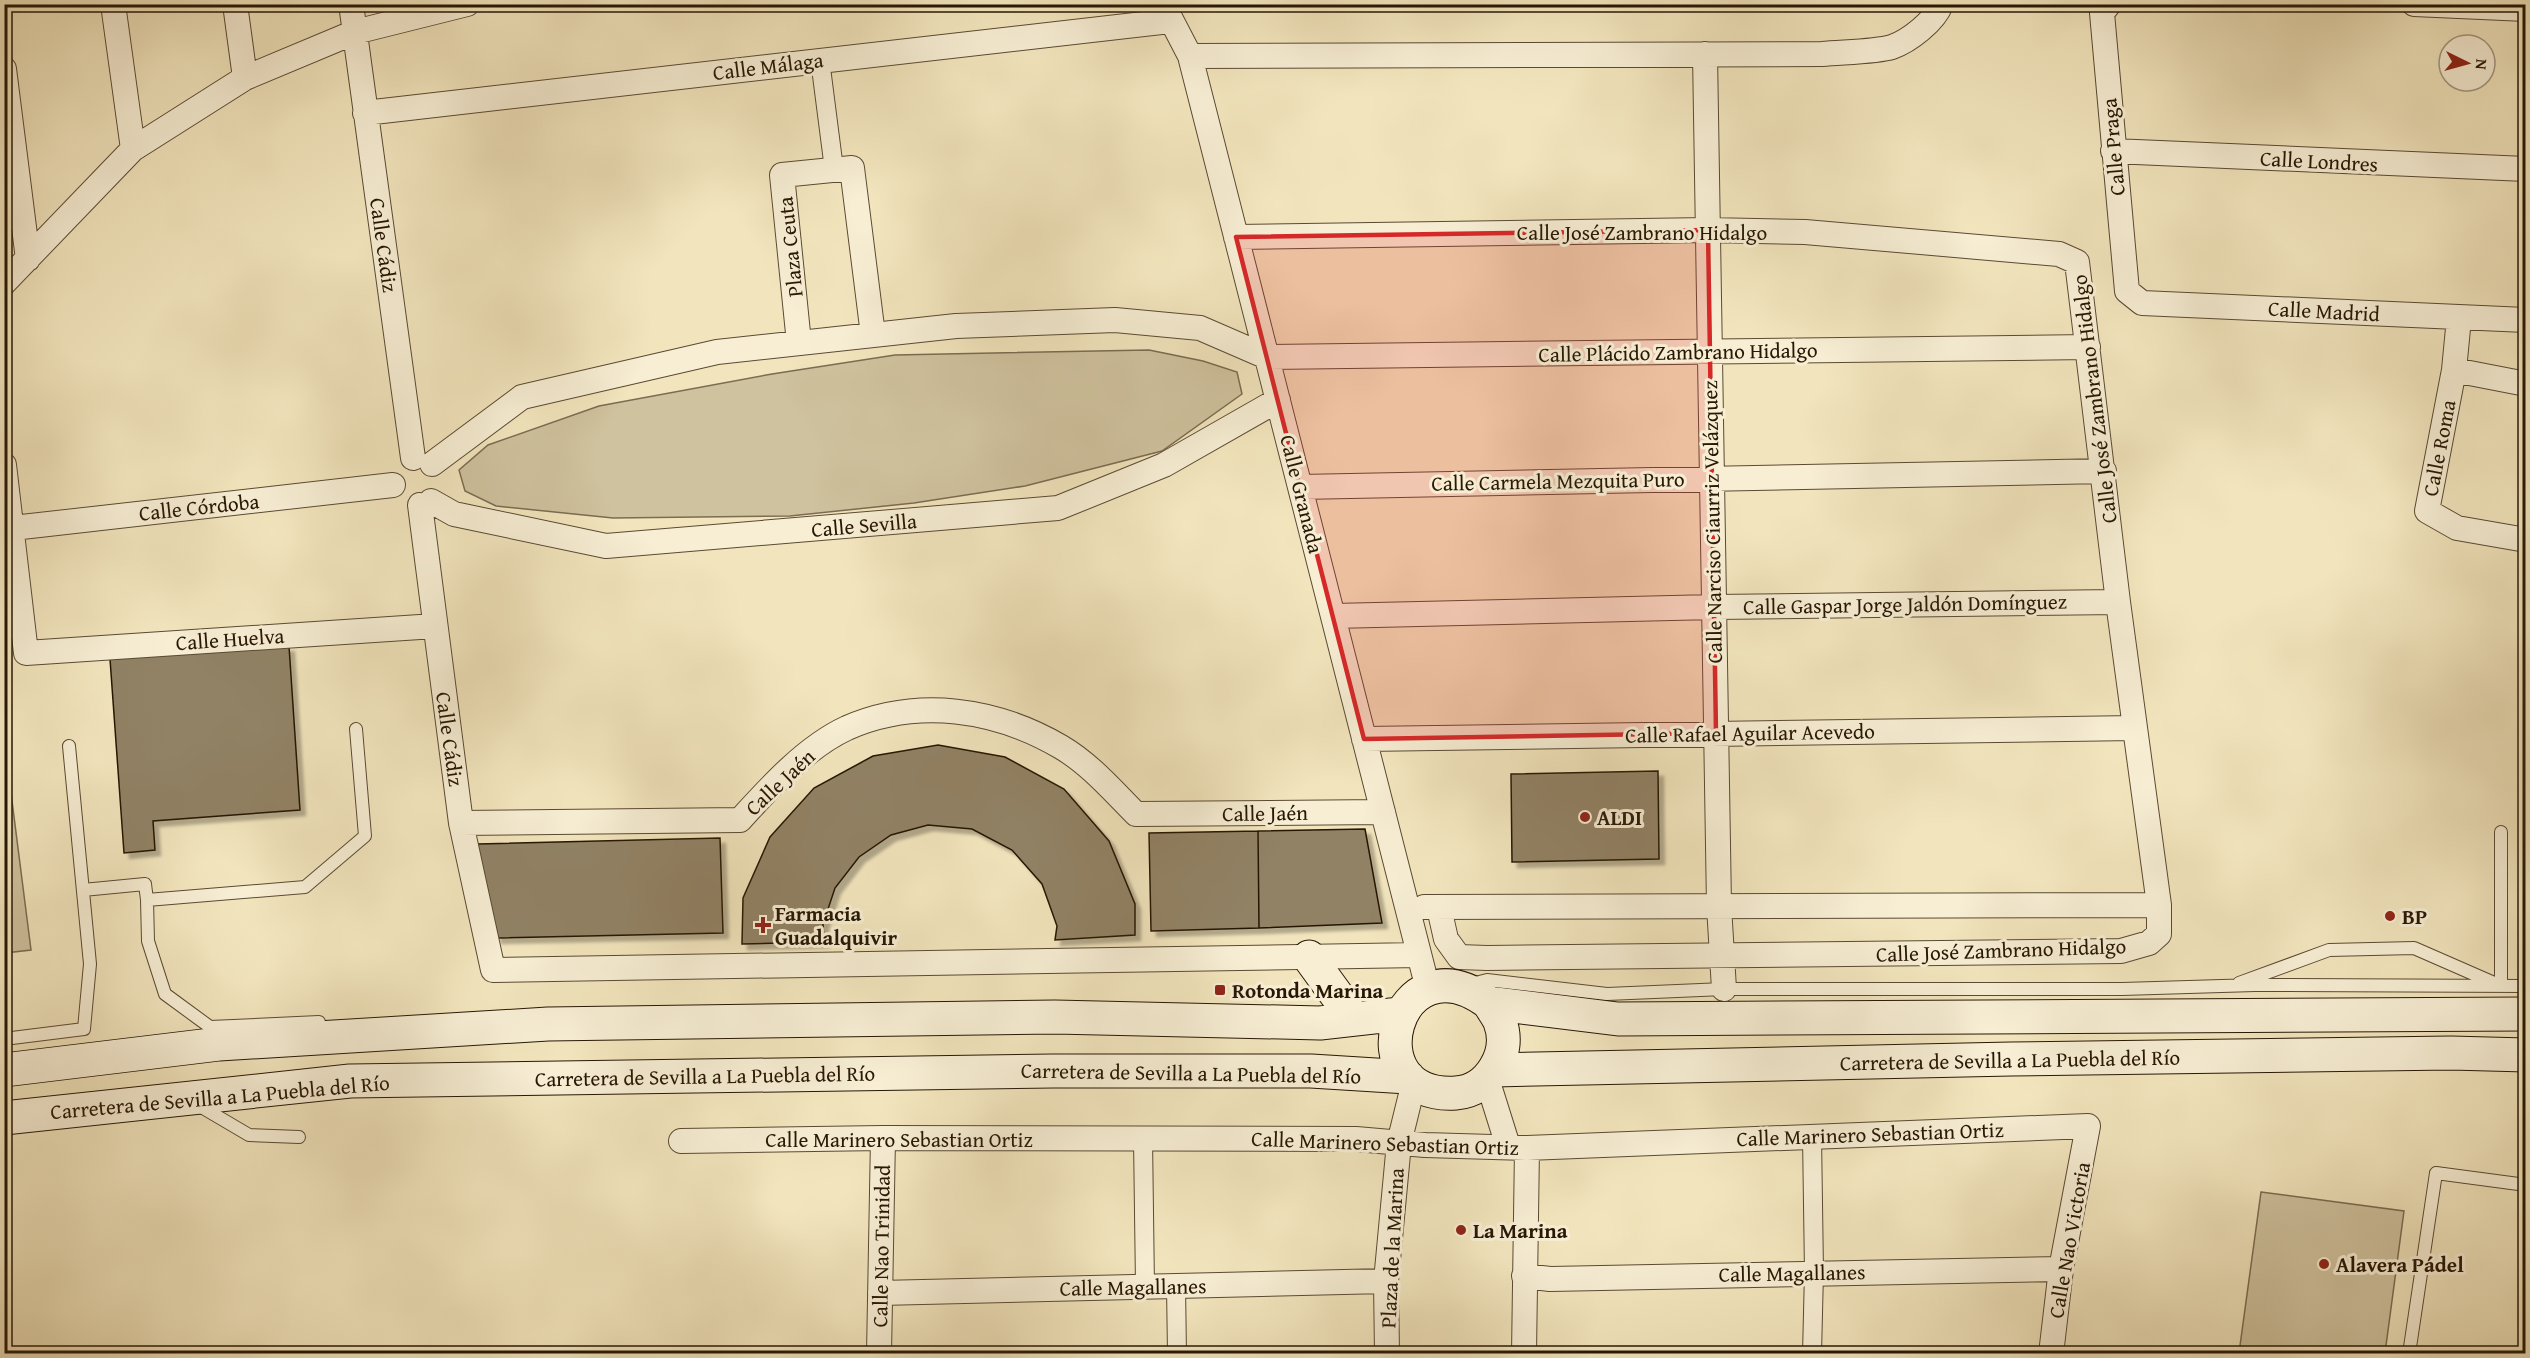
<svg xmlns="http://www.w3.org/2000/svg" width="2530" height="1358" viewBox="0 0 2530 1358" font-family="'Gentium Book Plus',serif">
  <style>
    .green { fill: #cfc29e; stroke: #7b6c52; stroke-width: 1.5 }
    .building { fill: #918265; stroke: #271705; stroke-width: 1.5; filter: url(#shadow) }
    .lines { fill: none; stroke-linecap: round; stroke-linejoin: round }
    .service-casing { stroke: #5a4a33; stroke-width: 14 }
    .pedestrian-casing { stroke: #5a4a33; stroke-width: 20 }
    .minor-casing { stroke: #5a4a33; stroke-width: 26 }
    .secondary-casing { stroke: #271705; stroke-width: 35 }
    .service { stroke: #f7eed4; stroke-width: 12 }
    .pedestrian { stroke: #f7eed4; stroke-width: 18 }
    .minor { stroke: #f7eed4; stroke-width: 24 }
    .secondary { stroke: #f7eed4; stroke-width: 33 }
    .marked { fill: #d62828; fill-opacity: 0.2; stroke: #d62828; stroke-width: 4.5; stroke-linejoin: round }
    .poi-dot { fill: #8f2418; stroke: #f7eed4; stroke-width: 2 }
    .labels { text-anchor: middle; dominant-baseline: central; stroke-width: 6; stroke-linejoin: round; paint-order: stroke }
    .street-label { font-size: 21px; fill: #271705; stroke: #f7eed4 }
    .poi-label { font-size: 21px; font-weight: bold; fill: #271705; stroke: #f7eed4; text-anchor: start }
  </style>
  <defs>
    <filter id="shadow"><feDropShadow dx="5.5" dy="5.5" stdDeviation="1.5" flood-color="#0004"/></filter>
  </defs>
  <rect width="100%" height="100%" fill="#f2e5bd"/>
  <filter id="stains"><feTurbulence type="fractalNoise" baseFrequency=".00333" numOctaves="4"/><feColorMatrix values="0 0 0 0 .2 0 0 0 0 .09 0 0 0 0 .02 0 0 0 .5 -.17"/></filter>
  <radialGradient id="worn" r=".72"><stop offset=".6" stop-color="#630" stop-opacity="0"/><stop offset="1" stop-color="#630" stop-opacity=".3"/></radialGradient>
  <path class="green" d="M1149 350 1203 361 1237 372 1242 394 1162 451 1025 486 914 503 790 516 613 518 496 506 465 491 459 470 488 445 599 406 772 374 895 355Z
    M5 746 31 950 5 953H4Z
    M2261 1192 2404 1211 2385 1353H2239Z"/>
  <path class="building" d="M289 646 300 810 153 821 155 850 124 853 110 659Z
    M938 745 1005 757 1064 789 1109 841 1135 904V935L1055 940 1057 926 1042 884 1012 850 972 829 928 825 891 835 859 857 835 888 823 924 824 942 742 944 743 898 770 837 814 788 873 756Z
    M1658 771 1659 859 1512 862 1511 774Z
    M1365 829 1382 923 1259 928 1258 831Z
    M1258 831 1259 928 1151 931 1149 833Z
    M720 838 723 933 496 938 477 844Z"/>
  <g class="lines">
    <defs>
      <path id="service" d="M83 890 145 884 147 900
        M2239 983 2329 950 2414 948 2501 986V832
        M1468 985 1487 980 1607 994 1724 989H2122L2255 985 2526 986
        M319 1022 210 1027 165 994 148 941 147 900 305 887 365 836 356 729
        M4 1039 84 1029 90 964 69 746
        M198 1105 249 1135 299 1137
        M2409 1354 2436 1173 2526 1185"/>
      <path id="pedestrian" d="M820 60 834 169
        M1143 1138 1145 1287
        M1176 1286 1177 1354
        M1812 1354 1814 1272 1812 1136"/>
      <path id="minor" d="M113 4 133 149
        M235 4 245 78
        M351 4 413 458
        M1163 4 1190 56 1428 989
        M2109 4 2102 13 2127 291 2142 303 2526 320
        M2414 4 2526 9
        M1705 54 1719 906 1724 989
        M1190 56 1822 54C1842 52 1875 52 1892 47 1909 41 1935 21 1941 4
        M4 69 28 259
        M365 113 1170 21
        M2113 151 2526 169
        M1236 237 1708 230 1805 232 2059 254 2077 262 2118 602 2159 905V934L2149 943 2121 951 1487 958 1459 957 1446 939 1439 908
        M4 283 133 149 245 78 355 32 467 4
        M2459 318 2454 370 2427 511 2457 528 2526 540
        M799 343 782 175 852 168 873 335
        M2454 370 2526 384
        M432 464 522 397 717 352 956 326 1115 320 1200 328 1267 357 2088 347
        M4 465 26 653 435 626
        M1300 487 2104 471
        M431 501 454 514 606 546 1058 508 1164 465 1278 400
        M420 505 461 823 493 970 1419 955
        M4 529 393 485
        M1333 616 1714 607 2118 602
        M1364 739 2135 728
        M461 823 740 820C770 787 806 747 847 728 918 697 996 709 1061 747 1090 764 1113 791 1136 814L1383 812
        M1424 907 2159 905
        M1487 1079 1508 1146
        M681 1141 883 1138 1356 1139 1425 1145 1527 1148 2088 1126 2061 1269 2051 1354
        M1524 1276 1550 1279 2061 1269
        M880 1293 1386 1281
        M879 1354 883 1138
        M1387 1354 1386 1281 1399 1143 1414 1082
        M1524 1354 1527 1148"/>
      <path id="secondary" d="M1309 957 1354 1019
        M1489 1003C1492 1009 1498 1016 1500 1022 1512 1053 1489 1091 1456 1093 1351 1100 1395 933 1489 1003L1618 1019 2526 1014
        M4 1070 219 1044 548 1024 1055 1017 1320 1023 1400 1014
        M1494 1070 2011 1059 2451 1053 2526 1055
        M4 1118 350 1081 1053 1071H1311L1408 1077"/>
    </defs>
    <use href="#service" class="service-casing"/>
    <use href="#pedestrian" class="pedestrian-casing"/>
    <use href="#minor" class="minor-casing"/>
    <use href="#secondary" class="secondary-casing"/>
    <use href="#service" class="service"/>
    <use href="#pedestrian" class="pedestrian"/>
    <use href="#minor" class="minor"/>
    <use href="#secondary" class="secondary"/>
  </g>
  <path class="marked" d="M1708 230 1716 733 1364 739 1236 237Z"/>
  <g class="poi-dot">
    <circle cx="1585" cy="817" r="6"/>
    <circle cx="2390" cy="916" r="6"/>
    <path d="M760 916h6v6h6v6h-6v6h-6v-6h-6v-6h6z"/>
    <rect x="1214" y="984" width="12" height="12" rx="3"/>
    <circle cx="1461" cy="1230" r="6"/>
    <circle cx="2324" cy="1264" r="6"/>
  </g>
  <g class="labels">
    <g class="street-label">
      <text transform="translate(768 66) rotate(-7)">Calle Málaga</text>
      <text transform="translate(2113 147) rotate(-95)">Calle Praga</text>
      <text transform="translate(2319 161) rotate(3)">Calle Londres</text>
      <text x="1642" y="232">Calle José Zambrano Hidalgo</text>
      <text transform="translate(384 245) rotate(82)">Calle Cádiz</text>
      <text transform="translate(790 247) rotate(-96)">Plaza Ceuta</text>
      <text transform="translate(2324 311) rotate(3)">Calle Madrid</text>
      <text transform="translate(1678 352) rotate(-1)">Calle Plácido Zambrano Hidalgo</text>
      <text transform="translate(2094 399) rotate(-97)">Calle José Zambrano Hidalgo</text>
      <text transform="translate(2439 448) rotate(-79)">Calle Roma</text>
      <text transform="translate(1558 481) rotate(-1)">Calle Carmela Mezquita Puro</text>
      <text transform="translate(1302 494) rotate(76)">Calle Granada</text>
      <text transform="translate(199 507) rotate(-6)">Calle Córdoba</text>
      <text transform="translate(1712 522) rotate(-91)">Calle Narciso Ciaurriz Velázquez</text>
      <text transform="translate(864 525) rotate(-5)">Calle Sevilla</text>
      <text transform="translate(1905 604) rotate(-1)">Calle Gaspar Jorge Jaldón Domínguez</text>
      <text transform="translate(230 639) rotate(-4)">Calle Huelva</text>
      <text transform="translate(1750 733) rotate(-1)">Calle Rafael Aguilar Acevedo</text>
      <text transform="translate(450 739) rotate(82)">Calle Cádiz</text>
      <text transform="translate(780 782) rotate(-43)">Calle Jaén</text>
      <text transform="translate(1265 813) rotate(-1)">Calle Jaén</text>
      <text transform="translate(2001 950) rotate(-2)">Calle José Zambrano Hidalgo</text>
      <text transform="translate(2010 1060) rotate(-1)">Carretera de Sevilla a La Puebla del Río</text>
      <text transform="translate(1191 1073) rotate(1)">Carretera de Sevilla a La Puebla del Río</text>
      <text transform="translate(705 1076) rotate(-1)">Carretera de Sevilla a La Puebla del Río</text>
      <text transform="translate(220 1097) rotate(-5)">Carretera de Sevilla a La Puebla del Río</text>
      <text transform="translate(1870 1134) rotate(-2)">Calle Marinero Sebastian Ortiz</text>
      <text x="899" y="1139">Calle Marinero Sebastian Ortiz</text>
      <text transform="translate(1385 1143) rotate(2)">Calle Marinero Sebastian Ortiz</text>
      <text transform="translate(2069 1240) rotate(-80)">Calle Nao Victoria</text>
      <text transform="translate(881 1246) rotate(-89)">Calle Nao Trinidad</text>
      <text transform="translate(1392 1248) rotate(-87)">Plaza de la Marina</text>
      <text transform="translate(1792 1273) rotate(-1)">Calle Magallanes</text>
      <text transform="translate(1133 1287) rotate(-1)">Calle Magallanes</text>
    </g>
    <g class="poi-label">
      <text x="1597" y="817">ALDI</text>
      <text x="775" y="913">Farmacia<tspan x="775" dy="24">Guadalquivir</tspan></text>
      <text x="2402" y="916">BP</text>
      <text x="1232" y="990">Rotonda Marina</text>
      <text x="1473" y="1230">La Marina</text>
      <text x="2336" y="1264">Alavera Pádel</text>
    </g>
  </g>
  <rect width="2530" height="1358" fill="none" stroke="#f2e5bd" stroke-width="24"/>
  <rect x="6" y="6" width="2518" height="1346" fill="none" stroke="#271705" stroke-width="3"/>
  <rect x="12" y="12" width="2506" height="1334" fill="none" stroke="#271705" stroke-width="1.5"/>
  <g transform="translate(2467 63) rotate(95)"><circle r="28" fill="#f7eed4" stroke="#a49881" stroke-width="1.5"/>
  <path d="M0-4.5L10 22L0 15L-10 22Z" fill="#8f2418"/>
  <text y="-9" font-size="16" font-weight="bold" text-anchor="middle" fill="#271705">N</text>
  </g>
  <rect width="100%" height="100%" filter="url(#stains)"/>
  <rect width="100%" height="100%" fill="url(#worn)"/>
</svg>
